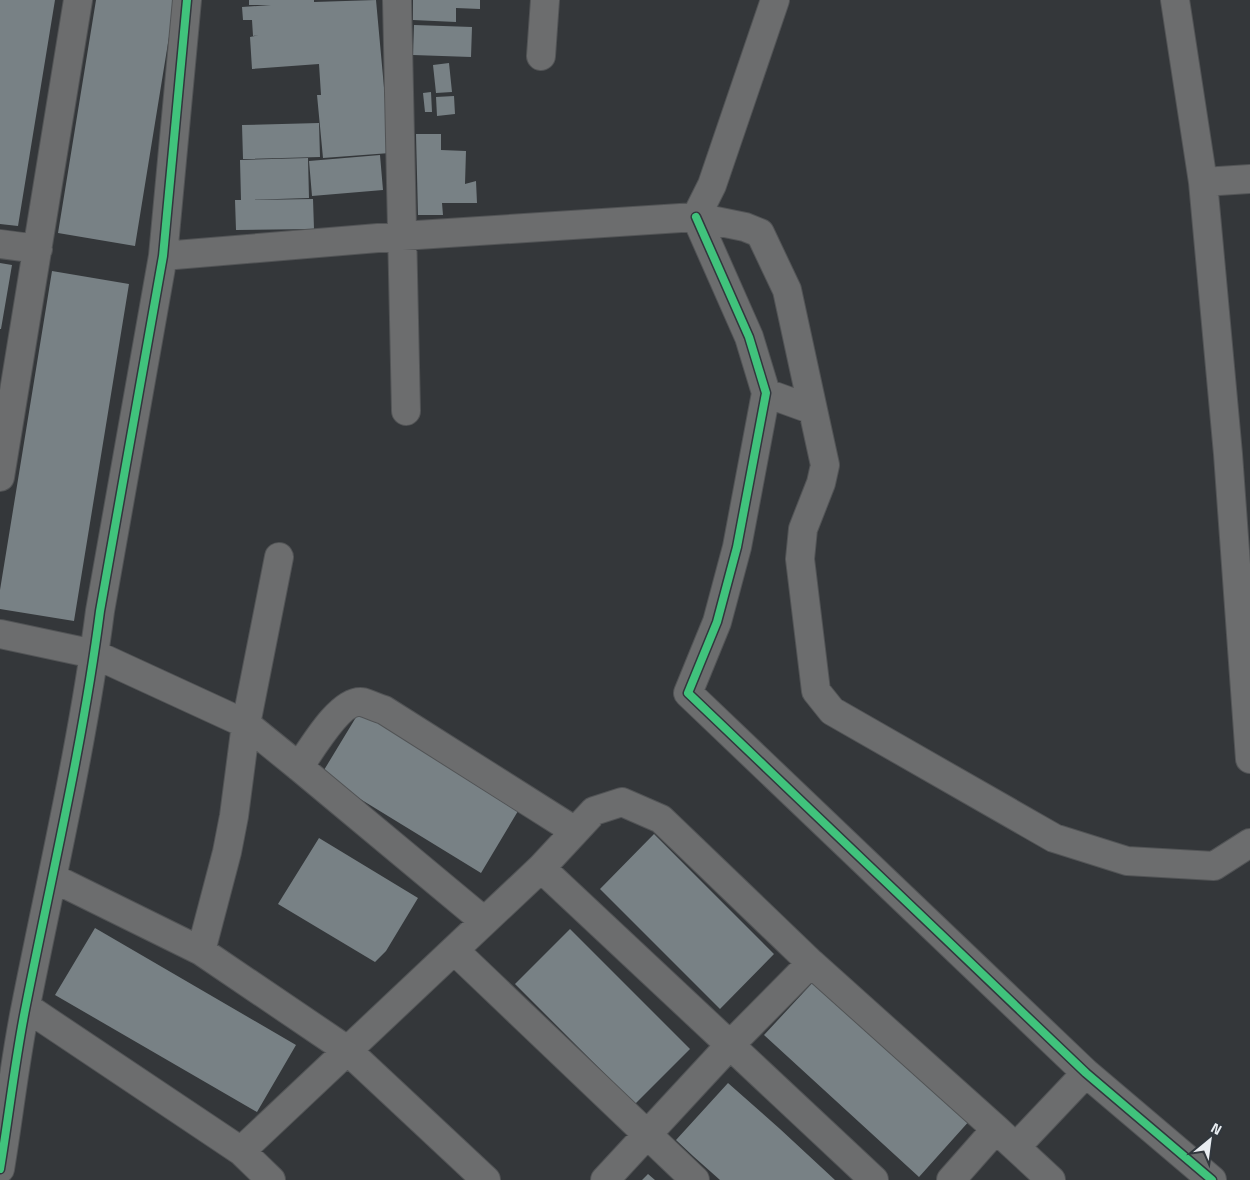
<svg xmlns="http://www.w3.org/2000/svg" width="1250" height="1180" viewBox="0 0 1250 1180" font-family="'Titillium Web',sans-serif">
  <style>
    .building { fill: #788185 }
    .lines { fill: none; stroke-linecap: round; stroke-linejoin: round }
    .minor-casing { stroke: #525456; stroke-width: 30 }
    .minor { stroke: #6c6d6e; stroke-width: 28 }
    .cycleway-casing { stroke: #31373d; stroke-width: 11 }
    .cycleway { stroke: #40c37c; stroke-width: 8 }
  </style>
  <rect width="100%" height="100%" fill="#34373a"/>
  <path class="building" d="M0 0H55L18 226 0 224Z
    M96 0H175L135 246 58 233Z
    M249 0H314V2L376 0 390 153 323 158 317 95H321L319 64 252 69 250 37 259 35 253 36 252 20H243L242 7 271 5H249Z
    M413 0H480V9L456 8V22L413 20Z
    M414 25 472 27 471 57 413 55Z
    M449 63 452 92 436 93 433 65Z
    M431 92 432 112H425L423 93Z
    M454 96 455 114 437 116 436 97Z
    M319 123 320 157 243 159 242 125Z
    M416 134H441V150L466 151 465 184 476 181 477 203H442L443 215H418Z
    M380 155 383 190 312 196 309 161Z
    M308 158 309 198 246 200 313 199 314 229 236 230 235 200H241L240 160Z
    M0 263 12 265 1 329H0Z
    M52 271 129 284 74 621 0 609V590Z
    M361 709 521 806 481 873 321 775Z
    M654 834 774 954 720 1009 600 889Z
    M319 838 418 898 386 951 375 962 278 904Z
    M95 928 296 1045 257 1112 55 995Z
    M570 929 690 1049 635 1104 515 984Z
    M816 979 971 1119 919 1177 764 1035Z
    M728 1083 780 1129 835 1180H720L693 1156 676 1140Z
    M648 1174 655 1180H642Z"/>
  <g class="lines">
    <defs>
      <path id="minor" d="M397 0 406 411
        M1175 0 1203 182 1228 454 1250 759
        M541 56 545 0
        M1203 182 1250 179
        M696 217 749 337 766 393 737 547 717 622 688 693 1086 1073 1212 1180
        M696 217 745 227 760 233 787 290 813 410
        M0 244 38 249
        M163 256 402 236 696 217 712 185 775 0
        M766 393 813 410 825 465 821 483 803 529 800 559 816 691 832 711 1054 838 1127 861 1214 866 1250 843
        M0 477 78 0
        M0 634 94 654 246 724 299 767 484 921
        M299 767C311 750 340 699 362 702 369 704 377 708 384 710L575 831
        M541 868 874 1180
        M53 878 201 951 347 1050 486 1180
        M454 950 695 1180
        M201 951 227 852 234 816 246 724 279 557
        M26 1007 241 1151 271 1180
        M1016 1147 1086 1073
        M241 1151 541 868 594 811 622 802 661 819 811 963 996 1129 1051 1180
        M0 1169C9 1115 15 1059 26 1005 52 874 83 743 100 611L163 256 187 0
        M605 1180 730 1045 811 963
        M951 1180 996 1129"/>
    </defs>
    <use href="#minor" class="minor-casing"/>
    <use href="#minor" class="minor"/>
    <defs>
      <path id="cycleway" d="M696 217 749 337 766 393 737 547 717 622 688 693 1086 1073 1212 1180
        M0 1169C9 1115 15 1059 26 1005 52 874 83 743 100 611L163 256 187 0"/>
    </defs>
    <use href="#cycleway" class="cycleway-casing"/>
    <use href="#cycleway" class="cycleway"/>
  </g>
  <g transform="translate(1210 1140) rotate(29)" stroke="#31373d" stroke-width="4" paint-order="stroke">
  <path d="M0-4L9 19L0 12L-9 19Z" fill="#e9edf1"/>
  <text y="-8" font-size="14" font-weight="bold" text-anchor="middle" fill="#e9edf1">N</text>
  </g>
</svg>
